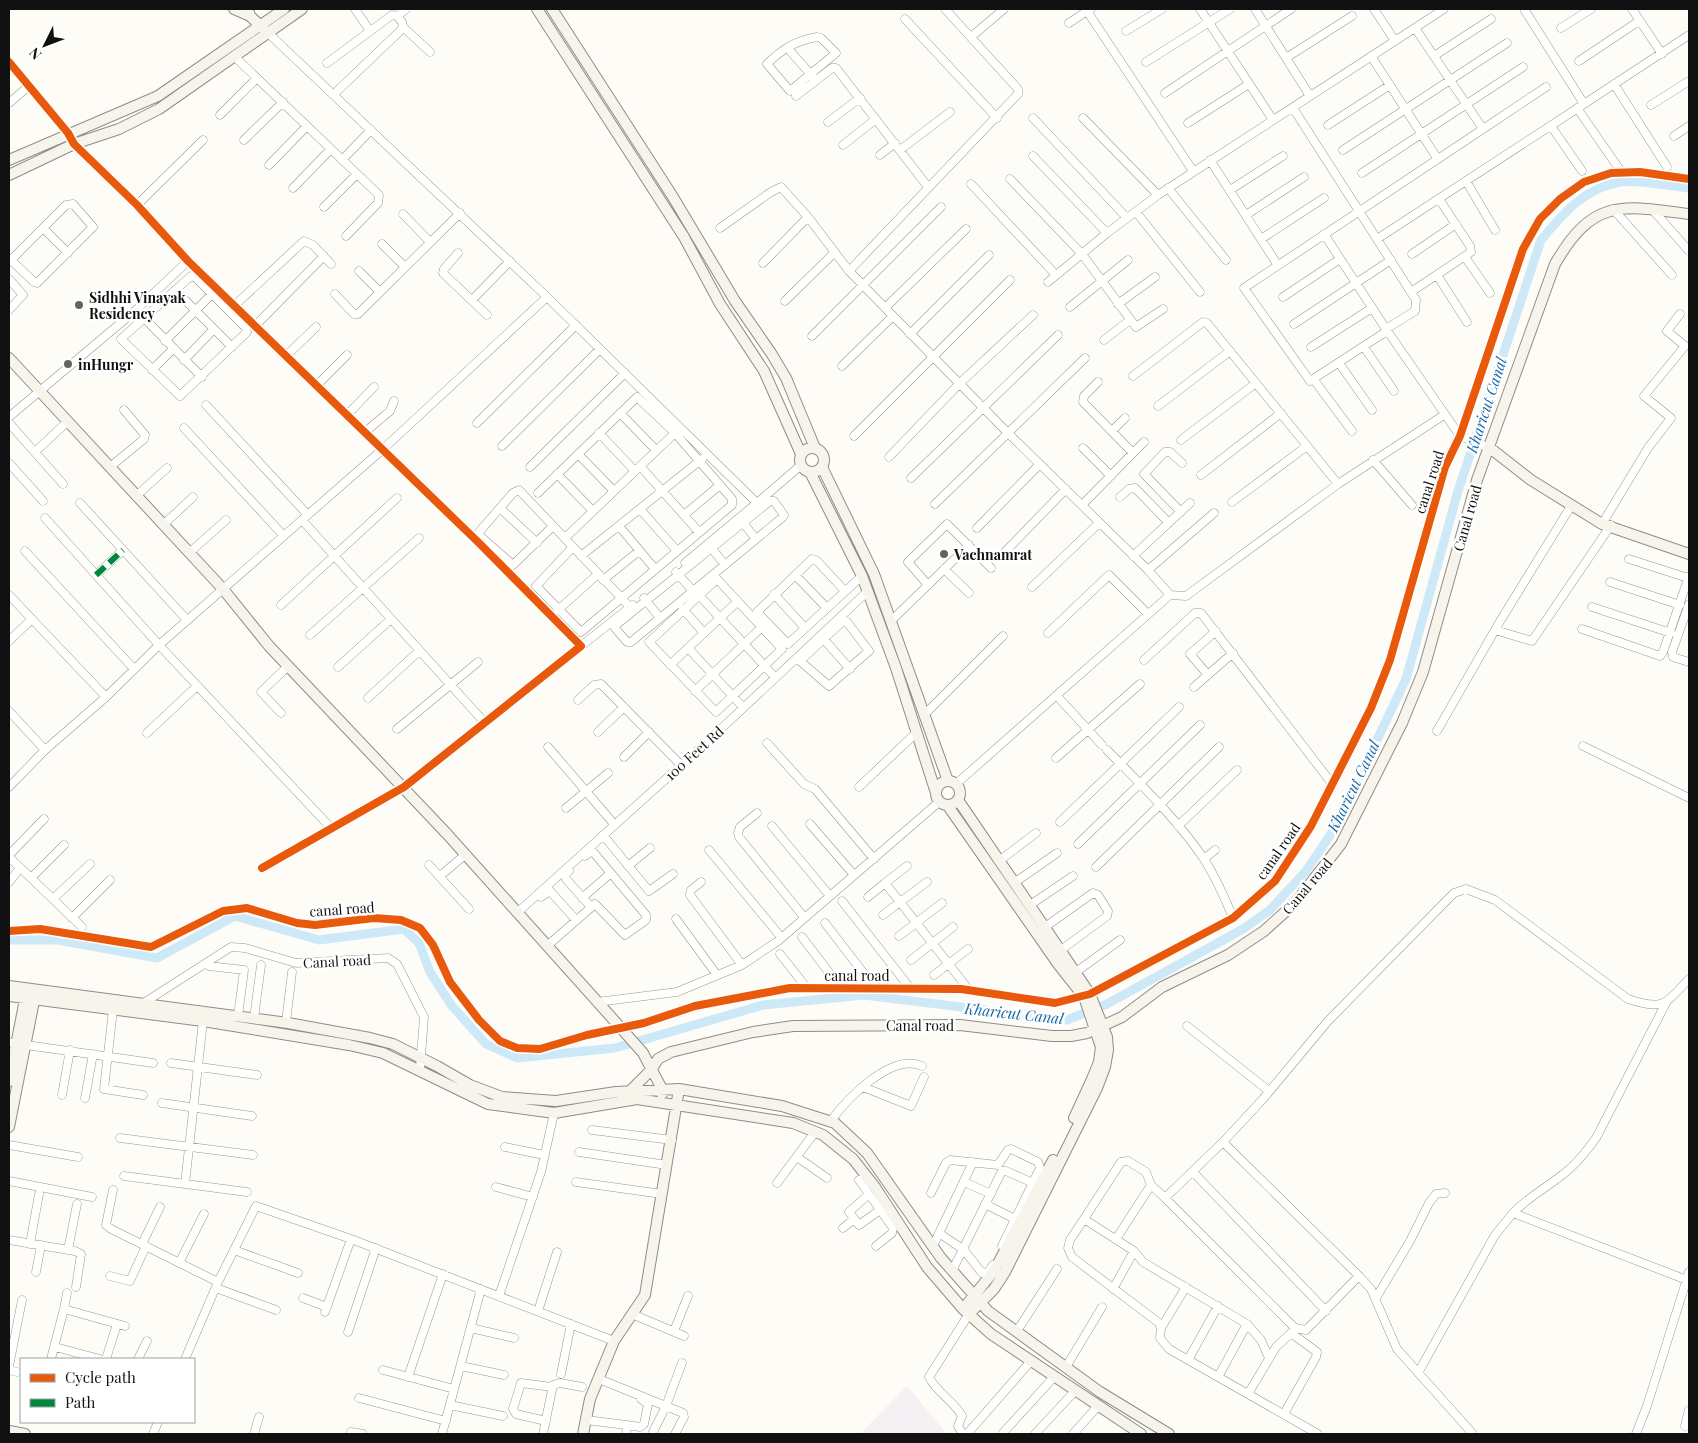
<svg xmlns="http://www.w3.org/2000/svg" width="1698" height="1443" viewBox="0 0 1698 1443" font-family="'Playfair Display',serif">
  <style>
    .industrial { fill: #f5f0f3 }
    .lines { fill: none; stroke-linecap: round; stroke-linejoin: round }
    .canal { stroke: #cde8f7; stroke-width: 9 }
    .street-casing { stroke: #979795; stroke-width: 9 }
    .secondary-casing { stroke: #8e8d8b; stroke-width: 12 }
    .street { stroke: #fffffe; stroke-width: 8 }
    .secondary { stroke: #f6f4eb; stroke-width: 10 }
    .quiet { stroke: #00873e; stroke-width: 6; stroke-dasharray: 12 6; stroke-linecap: butt }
    .cycleway-casing { stroke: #fff; stroke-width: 11 }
    .cycleway { stroke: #e8590c; stroke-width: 8 }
    .poi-dot { fill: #646362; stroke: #fff; stroke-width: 2 }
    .labels { text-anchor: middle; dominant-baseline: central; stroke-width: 5; stroke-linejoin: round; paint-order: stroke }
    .poi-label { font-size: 14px; font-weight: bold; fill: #111; stroke: #fff; text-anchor: start }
    .street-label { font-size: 14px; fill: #111; stroke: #fff }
    .water-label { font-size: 15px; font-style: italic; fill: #1768a6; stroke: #fff }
  </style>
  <rect width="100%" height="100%" fill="#fdfcf7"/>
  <path class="industrial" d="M907 1386 947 1434H860L861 1433Z"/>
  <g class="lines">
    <path class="canal" d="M9 940H58L157 958 235 916 319 940 404 929 419 943 430 972 452 1006 486 1044 517 1058 615 1048 763 1005 864 995 1067 1020 1107 1004 1243 929 1270 910 1306 871 1335 828 1406 679 1458 491 1541 240C1563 214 1584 188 1620 182 1636 179 1671 186 1689 188"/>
    <defs>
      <path id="street" d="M355 9 370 31
        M945 9 1018 89V94L849 271 1007 432 1148 570 1170 595 956 784
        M1091 9 1087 11 1193 171
        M1200 9 1273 120
        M1255 9 1310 96
        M1374 9 1395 41
        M1632 9 1662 54
        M397 16 406 9
        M905 19 997 118
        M1069 23 1087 11
        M403 27 430 52
        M1561 28 1591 9
        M1126 31 1162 9
        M267 32 547 297 757 503 800 466
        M817 37 821 38 836 53 790 91 767 64C782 49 795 41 817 37Z
        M971 37 1004 9
        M791 52 813 77
        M1371 56 1437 158
        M1434 56 1491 19
        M235 57 379 195 378 203 346 236
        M1286 58 1352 16
        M1579 61 1639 21
        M9 62 68 133 74 144 137 205 188 261 479 543 581 646 404 787 262 868
        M1146 62 1230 9
        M327 63 392 15 397 16 402 22 403 27 399 32 333 95
        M1614 84 1667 167
        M1165 93 1291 9
        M796 96 832 68H836L928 187
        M9 103 29 86
        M1584 104 1689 35
        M1651 105 1689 81
        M1293 108 1416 300 1415 311 1386 329 1460 436 1490 448
        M1577 108 1622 173
        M220 115 257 78
        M1033 118 1127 218
        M1083 118 1158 195
        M828 122 860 98
        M1188 123 1249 84
        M1328 125 1390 85
        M1551 126 1582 171
        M1483 129 1546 87
        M1674 136 1689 126
        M244 140 283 102
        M843 145 876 119
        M900 150 950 112
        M1343 150 1507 43
        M880 155 895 143
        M1033 156 1107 233
        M342 160 371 130
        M1210 160 1277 264
        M269 165 307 126
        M1362 173 1523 67
        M1010 179 1082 254 1136 327 1163 309
        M1466 181 1495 230
        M971 184 1056 275
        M293 188 331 149
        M1168 188 1226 260
        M1230 190 1283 156
        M137 205 203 140
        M324 207 357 174
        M1613 209 1672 275
        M1652 209 1689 251
        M1136 212 1200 292
        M403 214 430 242
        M1246 215 1304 177
        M43 228 68 253
        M720 228 771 192 781 187 808 217 849 271
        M1324 234 1386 329
        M1261 239 1324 198
        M1377 239 1584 104 1524 9
        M382 244 405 267
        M458 253 444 269 443 273 487 315
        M1412 254 1456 224
        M1465 257 1490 293
        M9 262 66 205 73 204 93 227 37 283 34 282 11 260
        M763 263 808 217
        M359 271 380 292
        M1437 275 1467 322
        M191 276 196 278 246 328 247 332 180 396 121 339Z
        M9 279 23 295 9 310
        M1048 282 1107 233 1158 195 1444 9
        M175 290 232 347
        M1411 292 1471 252 1470 246 1439 199
        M335 294 354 314H358L460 213
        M1283 297 1340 259
        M472 300 510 261
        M785 301 834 253
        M1118 304 1155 277
        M234 306 304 241 313 245 331 264
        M1070 307 1128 260
        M885 308 966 229
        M141 315 202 377
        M1294 324 1391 260
        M255 326 324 256
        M1387 331 1310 381 1244 288 1483 129 1415 28
        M910 334 989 255
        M812 336 941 207
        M1104 340 1130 320
        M165 341 212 294
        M1311 347 1372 308
        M1364 347 1394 391
        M286 356 316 327
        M184 360 214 329
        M1339 363 1372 410
        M842 366 893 316
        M152 370 173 349
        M1133 376 1203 322 1207 323 1338 484
        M1314 380 1352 431
        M317 385 347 355
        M206 405 307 514
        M1158 406 1230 351
        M620 413 656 450
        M347 415 374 387
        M9 417 136 310 188 261
        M9 423 63 484
        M477 423 576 325
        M184 428 283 535
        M1112 431 1125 418
        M365 432 390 411 394 401
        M599 433 635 471
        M854 436 1010 280
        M1181 440 1256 383
        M502 446 600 349
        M1083 448 1111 476
        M35 452 68 421
        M1133 453 1144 442
        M578 454 614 491
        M889 457 960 383 1033 315
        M1373 460 1412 505
        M9 463 43 501
        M640 466 699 532
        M110 467 144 439 145 435 124 410
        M530 467 625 373
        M557 474 593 511
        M1201 475 1281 413
        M911 478 1058 335
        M538 493 637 397 675 433 732 499V505L581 632 536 586 573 547
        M136 496 167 468
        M1120 497 1129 489 1135 488 1169 523
        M770 501H774L784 515 783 517 631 642H627L615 628 616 625Z
        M1232 502 1307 446
        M80 503 187 620
        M935 504 1085 358
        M1082 505 1133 453 1083 402 1084 396 1098 382
        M500 508 537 543
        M640 509 677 551
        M1181 512 1144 474 1165 452H1170L1182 463
        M684 515 720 485
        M45 518 159 645 332 829
        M740 519 756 539
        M302 520 485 723
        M1602 524 1648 448 1671 418 1644 396 1685 346 1667 331 1680 314
        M163 525 193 497
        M553 526 513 565 480 536 479 532 513 493 519 490 630 607
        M619 526 655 569
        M977 528 1040 464
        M565 538 677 431
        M709 545 725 565
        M25 551 134 669
        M189 553 226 520
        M1003 554 1066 489
        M581 556 702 459
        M1133 556 1190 503
        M1629 559 1688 578
        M685 563 757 503
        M944 569 969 593
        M1148 570 1214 513
        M676 572 693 591
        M96 575 123 550
        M795 575 827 608
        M717 579 782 649 716 712 649 642Z
        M603 580 639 551
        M1610 582 1680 605
        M928 585 908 562 947 524 991 568
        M1032 587 1099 523
        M845 591 816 560 812 559 757 612 788 644 862 576
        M774 594 805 628
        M9 595 106 697
        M699 595 720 618 738 601
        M1170 595 1186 596 1338 484 1444 415
        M644 598 660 618
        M1689 604 1672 652 1673 657 1689 662
        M281 605 397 498
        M1592 607 1671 633
        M683 609 704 633
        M558 610 598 574
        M843 621 847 622 869 651 829 686 800 661Z
        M891 621 969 545
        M1582 629 1660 656 1663 652 1689 576
        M1495 630 1532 641 1611 525
        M1048 633 1109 575 1148 614
        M310 635 419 538
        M821 636 850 669
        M9 641 32 619
        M581 646 633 605
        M1144 660 1195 613H1201L1333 785
        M670 665 688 648
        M338 667 391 619
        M1208 675 1190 654 1216 631
        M1194 687 1233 653
        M695 691 762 627
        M1057 696 1102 745
        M368 698 419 651
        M578 700 594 685 601 684 681 765
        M743 707 688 648 720 618 775 677
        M9 711 45 750
        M281 713 261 692 288 666
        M924 715 1003 636
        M397 729 478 662
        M1437 731 1499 623 1571 506
        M598 732 624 707
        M147 733 197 686
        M767 743 804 784 815 789 874 859
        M1583 746 1689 798
        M548 747 614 824
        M1107 750C1141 785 1177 819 1204 859 1216 878 1225 898 1233 918
        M624 757 649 732
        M1056 758 1140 684
        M9 787 45 750 106 697 159 645 382 450 547 297
        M859 787 916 733
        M566 808 608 773
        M757 813 740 827 738 833 739 837 804 917
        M1060 822 1179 707
        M810 824 854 875
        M772 826 830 896
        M1178 826 1237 770
        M603 835 649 891 673 874
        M1078 844 1200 725
        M709 850 781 937
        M9 855 44 819
        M9 857 82 927
        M1204 859 1215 850
        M999 861 1036 833
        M429 865 469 909
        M628 866 650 848
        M1096 867 1219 747
        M569 871 565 874 566 879 591 907
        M440 876 466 854
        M31 878 64 845
        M9 882 20 868
        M701 882 691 890 690 895 742 965
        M885 883 907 866
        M1014 883 1057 853
        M541 897 550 891 576 920
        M868 897 885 883 900 902 927 882
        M582 898 611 873
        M53 899 90 864
        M842 901 910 988
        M1030 905 1073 876
        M518 912 707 742 868 591
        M883 915 900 902 969 990
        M72 918 110 880
        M676 919 717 975
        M825 923 875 988
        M1045 927 1093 893 1098 895 1108 911 1107 916 1061 950
        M9 931 40 929 151 947 223 911 247 908 297 923 315 925 374 918 401 920 420 928 433 945 450 982 479 1020 500 1041 517 1048 540 1049 587 1035 644 1023 695 1006 790 988 961 989 1055 1003 1090 994 1233 918 1275 881 1311 826 1371 708 1390 660 1445 467 1460 436 1523 249 1540 219 1560 199 1584 182 1611 173 1640 172 1689 179
        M899 936 942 903
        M802 937 840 987
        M547 946 595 904 625 935 646 920V915L594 853 590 852 585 856
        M780 954 806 987
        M911 960 953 927
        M209 966 244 970 238 1016
        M1076 972 1120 940
        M934 975 968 949
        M597 1002 677 992 742 965 778 941 939 802
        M142 1004 231 947 245 948 296 963 388 958 397 964 424 1017 420 1069
        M113 1010 104 1089 143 1095
        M254 1018 261 965
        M286 1022 292 972
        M1187 1026 1269 1091
        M9 1042 16 1044
        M26 1045 153 1063
        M171 1063 257 1075
        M863 1087 911 1106 924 1077
        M62 1095 70 1050
        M85 1098 93 1054
        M162 1103 252 1116
        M830 1122C846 1100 891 1052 922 1066
        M592 1130 672 1140
        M120 1138 253 1155
        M1223 1142 1263 1099 1328 1021 1454 893 1466 889 1495 900 1628 999C1664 1011 1665 1004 1689 979
        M9 1145 78 1157
        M505 1147 544 1155
        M579 1152 667 1165
        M797 1157 827 1178
        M1193 1172 1326 1311
        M124 1176 247 1192
        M859 1180 893 1228 892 1233 876 1246
        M9 1181 92 1197
        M576 1182 662 1194
        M964 1182 991 1194
        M777 1183 815 1132
        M185 1184 203 1021
        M1151 1185 1165 1198
        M496 1187 533 1197
        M113 1190 106 1225 111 1229 218 1282
        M931 1193 946 1163 950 1160 998 1165 1008 1150 1011 1149 1038 1162 1040 1168 1002 1246
        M869 1194 849 1212 859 1225 880 1210
        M985 1204 1015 1219
        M1513 1213C1527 1198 1546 1188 1562 1175 1576 1165 1586 1152 1596 1138L1666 1003
        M1084 1219 1121 1162 1128 1161 1146 1172 1151 1185 1116 1239
        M843 1228 854 1219
        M939 1233 964 1250 982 1273 988 1272 993 1265
        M9 1240 75 1251 81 1254 76 1287
        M30 1244 39 1194
        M142 1244 160 1207
        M933 1246 973 1162
        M68 1250 77 1204
        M234 1250 298 1273
        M179 1263 204 1214
        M952 1271 1002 1171H1006L1033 1183
        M36 1272 41 1245
        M110 1276 130 1281 146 1246
        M1359 1276 1306 1330 1295 1328 1165 1198 1223 1142 1359 1276 1371 1289 1397 1349 1473 1434
        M216 1288 276 1310
        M1113 1289 1134 1251
        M499 1296 541 1172 554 1113
        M303 1298 327 1307
        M1376 1298 1410 1241 1429 1203 1436 1194 1445 1193
        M64 1309 67 1293
        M538 1311 557 1252
        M325 1312 351 1239
        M632 1314 684 1336
        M1247 1324 1261 1340 1269 1358
        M471 1328 514 1338
        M1161 1328 1186 1287
        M674 1331 688 1296
        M1017 1331 1057 1269
        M348 1332 376 1248
        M55 1347 100 1359
        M51 1359 64 1309 125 1326
        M106 1359 117 1324
        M138 1359 147 1341
        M185 1359 218 1282 256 1206 351 1239 614 1341
        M1188 1360 1218 1306
        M9 1366 22 1300
        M461 1366 504 1375
        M1066 1367 1102 1307
        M9 1370 17 1372
        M383 1370 454 1389
        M1418 1373 1495 1235 1513 1213 1687 1280
        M561 1374 571 1324
        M408 1377 443 1274
        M1218 1377 1247 1324 1143 1262 1134 1251 1084 1219 1070 1240 1068 1248 1072 1257 1159 1323 1161 1328 1160 1338 1169 1349 1318 1434
        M599 1379 683 1413 684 1417 675 1434
        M1248 1394 1276 1347 1291 1333 1317 1352 1316 1357 1284 1414
        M359 1398 446 1421
        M450 1405 503 1416
        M586 1420 627 1425 626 1434
        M546 1421 516 1414 513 1409 521 1383 552 1387
        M627 1425 640 1427 644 1424 648 1404 641 1399
        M1685 1426 1689 1410
        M351 1432 363 1434
        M153 1434 158 1422
        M254 1434 259 1417
        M442 1434 481 1289
        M543 1434 553 1385 560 1383 582 1387
        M652 1434 666 1406 682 1363
        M963 1434 958 1426 962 1416C954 1401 937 1393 929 1377L969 1314
        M967 1434 1031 1361
        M1002 1434 1054 1377
        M1035 1434 1075 1391
        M1073 1434 1098 1406
        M1636 1434 1647 1406 1689 1272"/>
      <path id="secondary" d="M234 9 250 16
        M248 9 250 16 264 29
        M537 9 684 237 720 304 764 371 801 454
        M552 9 673 197 735 301 771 353 786 378 815 448
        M9 160 158 96 284 9
        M9 175 74 144 119 129 159 109 302 9
        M9 358 223 589 269 646 447 834 620 1027 643 1053 662 1089V1094
        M800 460a12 12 0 1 1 24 0a12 12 0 1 1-24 0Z
        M1490 448 1531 480 1602 524 1689 554
        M822 467 874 574 948 781
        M810 472 862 576 896 668 936 793
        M936 793a12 12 0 1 1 24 0a12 12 0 1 1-24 0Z
        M958 800 1090 994 1107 1037 1108 1050 1105 1067 1097 1088 1005 1272 994 1289 969 1314
        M948 806 1058 964 1084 997 1101 1047 1099 1062 1092 1079 1074 1118
        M9 986 288 1023 370 1038 393 1044 437 1066 470 1085 502 1097 556 1101 616 1092 679 1089 782 1106 835 1123 867 1153 941 1258 988 1311 1100 1392 1169 1434
        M9 996 203 1021 349 1045 383 1053 488 1104 554 1113 637 1099 793 1123 823 1135 853 1159 875 1187 927 1267 963 1309 991 1334 1141 1434
        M9 1081 26 994
        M629 1092 652 1069 658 1059 671 1052 753 1032 793 1026 960 1025 1052 1036H1071L1087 1033 1122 1017 1162 987 1228 955 1264 931 1296 902 1341 844 1402 723 1423 672 1477 480 1555 264C1593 198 1621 205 1689 214
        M9 1127 35 996
        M963 1309 994 1271 1053 1160
        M9 1431 25 1434
        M583 1434 590 1399 614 1341 645 1295 679 1089"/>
    </defs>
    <use href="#street" class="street-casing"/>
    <use href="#secondary" class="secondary-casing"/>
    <use href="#street" class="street"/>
    <use href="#secondary" class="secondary"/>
    <path class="quiet" d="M96 575 123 550"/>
    <defs>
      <path id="cycleway" d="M9 62 68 133 74 144 137 205 188 261 479 543 581 646 404 787 262 868
        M9 931 40 929 151 947 223 911 247 908 297 923 315 925 374 918 401 920 420 928 433 945 450 982 479 1020 500 1041 517 1048 540 1049 587 1035 644 1023 695 1006 790 988 961 989 1055 1003 1090 994 1233 918 1275 881 1311 826 1371 708 1390 660 1445 467 1460 436 1523 249 1540 219 1560 199 1584 182 1611 173 1640 172 1689 179"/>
    </defs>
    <use href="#cycleway" class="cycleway-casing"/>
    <use href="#cycleway" class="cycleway"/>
  </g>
  <g class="poi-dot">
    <circle cx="79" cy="305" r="5"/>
    <circle cx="68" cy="364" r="5"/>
    <circle cx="944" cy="554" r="5"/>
  </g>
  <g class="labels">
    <g class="poi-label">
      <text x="89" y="297">Sidhhi Vinayak<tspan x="89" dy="16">Residency</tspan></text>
      <text x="78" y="364">inHungr</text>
      <text x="954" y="554">Vachnamrat</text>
    </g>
    <g class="street-label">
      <text transform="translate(1429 482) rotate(-72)">canal road</text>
      <text transform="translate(1467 518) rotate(-74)">Canal road</text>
      <text transform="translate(694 753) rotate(-42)">100 Feet Rd</text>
      <text transform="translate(1278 851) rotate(-55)">canal road</text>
      <text transform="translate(1307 886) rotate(-50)">Canal road</text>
      <text transform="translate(342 909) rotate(-4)">canal road</text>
      <text transform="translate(337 961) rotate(-3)">Canal road</text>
      <text x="857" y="975">canal road</text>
      <text x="920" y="1025">Canal road</text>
    </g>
    <g class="water-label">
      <text transform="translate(1486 405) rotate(-72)">Kharicut Canal</text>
      <text transform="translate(1353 786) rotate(-64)">Kharicut Canal</text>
      <text transform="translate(1014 1013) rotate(6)">Kharicut Canal</text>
    </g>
  </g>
  <rect width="1698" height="1443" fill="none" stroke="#111111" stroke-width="20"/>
  <rect x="20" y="1358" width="175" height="65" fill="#ffffff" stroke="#a0a0a0"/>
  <rect x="30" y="1374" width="25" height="8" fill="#e8590c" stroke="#a0a0a0"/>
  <text x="65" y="1383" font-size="15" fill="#111111">Cycle path</text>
  <rect x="30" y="1399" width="25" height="8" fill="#00873e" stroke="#a0a0a0"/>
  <text x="65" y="1408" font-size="15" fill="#111111">Path</text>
  <g transform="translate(45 45) rotate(228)" stroke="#ffffff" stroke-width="4" paint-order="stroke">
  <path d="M0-4L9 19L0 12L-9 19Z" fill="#111111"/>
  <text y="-8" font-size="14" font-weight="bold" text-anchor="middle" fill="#111111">N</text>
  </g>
</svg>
